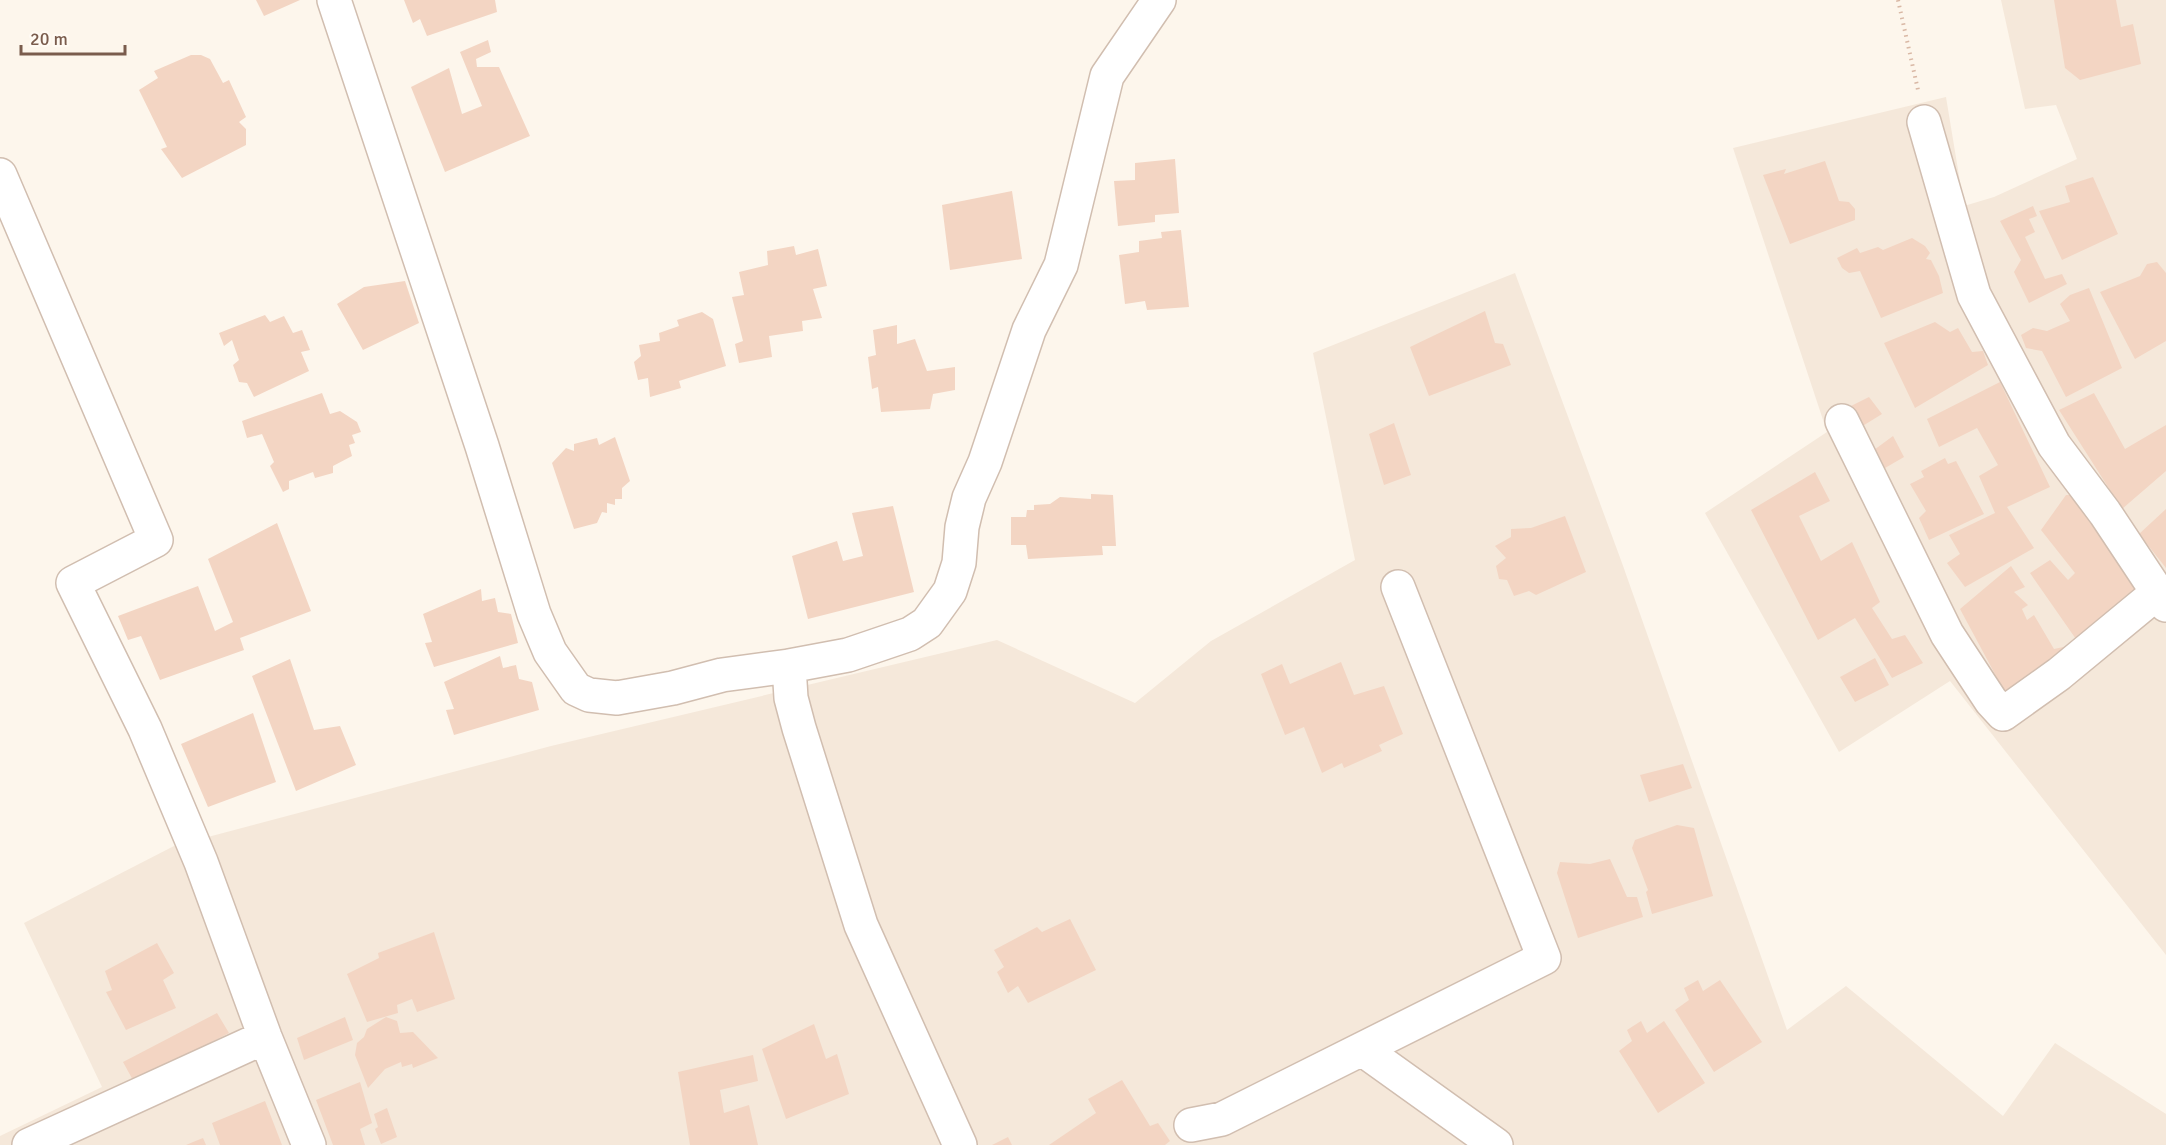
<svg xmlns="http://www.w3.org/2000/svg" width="2166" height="1145" viewBox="0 0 2166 1145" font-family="Signika,sans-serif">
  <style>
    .residential { fill: #f5e8da }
    .building { fill: #f3d5c3 }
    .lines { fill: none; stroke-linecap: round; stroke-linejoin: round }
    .minor-casing { stroke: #d1beb0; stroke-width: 36 }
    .path { stroke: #d9b8a5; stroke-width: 4; stroke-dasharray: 1.5 4.5; stroke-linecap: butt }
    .minor { stroke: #fff; stroke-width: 33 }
  </style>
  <rect width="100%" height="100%" fill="#fdf6ec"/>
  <path class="residential" d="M2001 0H2166V955L1950 681 1839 752 1705 513 1827 432 1733 148 1946 97 1964 206 1994 197 2077 159 2056 105 2025 109Z
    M1515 273 1622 563 1787 1030 1846 986 2003 1116 2055 1043 2166 1114V1145H0V1136L102 1087 24 923 174 846 551 746 997 640 1135 703 1211 641 1355 560 1313 353Z"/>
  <path class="building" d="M256 0H300L264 16Z
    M404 0H495L497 12 427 36 420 19 413 23Z
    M2054 0H2116L2121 27 2133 24 2141 64 2080 80 2065 68Z
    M488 40 491 52 476 59 477 67H499L530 136 445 172 411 87 449 68 462 114 482 106 460 52Z
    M191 55H201L210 59 223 83 229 80 246 117 239 122 246 129V145L182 178 161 149 167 147 139 90 158 78 154 71Z
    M1175 159 1179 213 1155 215V222L1118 226 1114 181 1135 180V163Z
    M1825 161 1839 201 1849 202 1855 209V220L1790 244 1763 175 1786 169 1784 174Z
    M2093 177 2118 234 2062 260 2039 211 2070 202 2065 186Z
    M1012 191 1022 259 950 270 942 205Z
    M2033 206 2037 216 2029 219 2035 232 2025 237 2045 279 2062 274 2067 284 2029 303 2014 272 2021 260 2000 221Z
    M1181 230 1189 307 1147 310 1145 301 1125 304 1119 255 1139 252V241L1162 238 1161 232Z
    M1912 238 1925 246 1930 253 1926 259 1931 260 1939 276 1943 293 1881 318 1860 271 1849 273 1842 268 1837 258 1857 248 1860 253 1878 247 1883 250Z
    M794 246 796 255 818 249 827 286 813 289 822 318 802 321 803 331 769 336 772 357 739 363 735 344 743 341 732 297 744 295 739 272 768 265 767 251Z
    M2157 262 2166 273V341L2135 359 2100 292 2140 276 2147 264Z
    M405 281 419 323 363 350 337 304 364 287Z
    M2089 288 2122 368 2066 397 2042 351 2026 348 2021 335 2033 328 2047 331 2070 321 2060 304 2070 295Z
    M1485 311 1495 343 1503 344 1511 365 1429 396 1410 347Z
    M702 312 713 319 726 366 679 381 681 388 650 397 648 378 638 380 634 362 641 356 639 345 660 341 659 333 679 326 677 320Z
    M265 315 270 322 284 316 293 333 302 330 310 350 301 352 309 371 254 397 247 383 239 382 233 365 239 360 232 340 224 346 219 333Z
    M1935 322 1950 332 1958 328 1972 352 1983 351 1988 365 1915 408 1884 343Z
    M897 325V344L915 339 927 371 955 367V390L933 394 930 409 881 412 878 387 872 389 868 357 876 355 873 330Z
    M2000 382 2050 487 2007 507 2034 548 1965 587 1947 563 1960 554 1949 535 1995 513 1979 476 1998 465 1977 428 1939 447 1927 419Z
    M322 393 330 414 340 411 357 422 361 432 352 435 355 443 349 445 352 456 333 466V473L315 478 313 472 289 481V489L283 492 270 466 274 462 262 434 247 438 242 421Z
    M2094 393 2125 449 2166 425V471L2122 509 2059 410Z
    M1869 397 1882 414 1861 427 1851 406Z
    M1394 423 1411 475 1384 485 1369 434Z
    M1893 436 1904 457 1885 468 1874 450Z
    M615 437 630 481 622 488V499H615V505L607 503V513L602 512 597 523 574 529 552 463 566 448 574 451V444L597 438 599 445Z
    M1945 458 1948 464 1956 461 1984 514 1929 540 1919 518 1926 511 1910 484 1924 477 1921 471Z
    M1815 472 1830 501 1799 516 1821 561 1852 542 1880 602 1872 608 1892 639 1905 635 1923 663 1892 678 1855 618 1818 640 1751 510Z
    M1091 494 1113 495 1116 546H1102L1103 555 1028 559 1026 545H1011V517H1026L1027 510H1034V505L1050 504 1060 497 1091 499Z
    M2066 495H2073L2136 585 2135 592 2078 642 2030 573 2050 560 2068 580 2075 573 2041 530Z
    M893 506 914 592 808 619 792 556 837 541 843 561 863 556 852 513Z
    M2166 509V568L2139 534Z
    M1565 516 1586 572 1536 595 1529 591 1514 596 1507 580 1499 579 1496 566 1506 558 1495 546 1511 537V529L1531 528Z
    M277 523 311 611 240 638 244 650 160 680 141 636 128 640 118 616 198 586 215 631 233 622 208 559Z
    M2011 566 2025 587 2014 592 2028 605 2022 609 2027 620 2034 615 2054 649 2073 645 2011 696 2003 689 1960 609Z
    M481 589 482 601 495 598 498 612 511 614 518 643 434 667 425 643 432 642 423 614Z
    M500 656 503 668 516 665 519 679 532 682 539 710 454 735 446 710 454 709 444 682Z
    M1875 658 1889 685 1855 702 1840 677Z
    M290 659 314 730 340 726 356 765 296 791 252 676Z
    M1341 662 1354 695 1384 686 1403 734 1379 745 1382 751 1344 768 1342 763 1322 773 1304 727 1285 735 1261 674 1282 664 1290 684Z
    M253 713 276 782 208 807 181 744Z
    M1683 764 1692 788 1649 802 1640 775Z
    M1677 825 1694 828 1713 896 1652 914 1646 892 1648 890 1632 848 1635 840Z
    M1610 859 1627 897H1637L1643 917 1578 938 1557 873 1560 862 1590 864Z
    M1070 919 1096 970 1028 1003 1018 986 1008 993 997 972 1004 967 994 950 1037 927 1042 932Z
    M434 932 455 999 417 1012 412 999 397 1005 398 1013 367 1022 347 974 379 958 378 953Z
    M157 943 174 973 163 980 176 1008 126 1030 106 992 112 990 105 971Z
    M1698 980 1703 991 1720 980 1762 1042 1714 1072 1675 1010 1689 1000 1684 988Z
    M217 1013 229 1033 134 1082 123 1062Z
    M345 1017 353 1040 304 1060 297 1038Z
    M386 1017 397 1021 400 1033 413 1032 438 1058 413 1068 412 1064 402 1067 401 1062 385 1069 368 1088 355 1055 357 1043 364 1037 367 1029Z
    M1641 1021 1647 1033 1664 1021 1705 1083 1658 1113 1619 1051 1632 1041 1627 1030Z
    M814 1024 826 1059 837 1054 849 1094 786 1119 762 1049Z
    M753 1055 758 1081 720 1090 724 1113 749 1105 758 1145H690L678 1072Z
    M1122 1080 1150 1126 1158 1123 1170 1141 1165 1145H1049L1096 1113 1088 1099Z
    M360 1082 372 1123 360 1129 365 1145H333L316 1100Z
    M265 1101 282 1145H220L212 1123Z
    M387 1108 397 1137 381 1144 375 1129 378 1127 374 1114Z
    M1008 1137 1012 1145H992Z
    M203 1138 206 1145H186L193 1142Z"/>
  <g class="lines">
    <defs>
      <path id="minor" d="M334 0 482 446 534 614 550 652 576 689 589 695 617 698 673 688 722 675 789 666 791 698 799 728 861 925 960 1145
        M1924 122 1974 295 2054 445 2105 513 2166 605
        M0 175 156 540 73 583 145 729 201 862 265 1037 309 1145
        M1842 421 1947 634 1991 701 2003 714 2059 674 2157 593
        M789 666 848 655 910 634 927 623 950 591 959 563 962 527 969 498 985 462 1029 330 1061 265 1107 76 1159 0
        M1362 1049 1496 1145
        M1191 1125 1222 1119 1544 958 1398 587
        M29 1145 265 1037"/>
    </defs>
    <use href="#minor" class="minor-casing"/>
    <path class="path" d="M1898 0 1918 90"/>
    <use href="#minor" class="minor"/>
  </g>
  <path d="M21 45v9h104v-9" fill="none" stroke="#7a5c4d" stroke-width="3"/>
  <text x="30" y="45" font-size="18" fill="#7a5c4d" stroke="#fffaf3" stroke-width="4.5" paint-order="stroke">20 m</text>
</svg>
